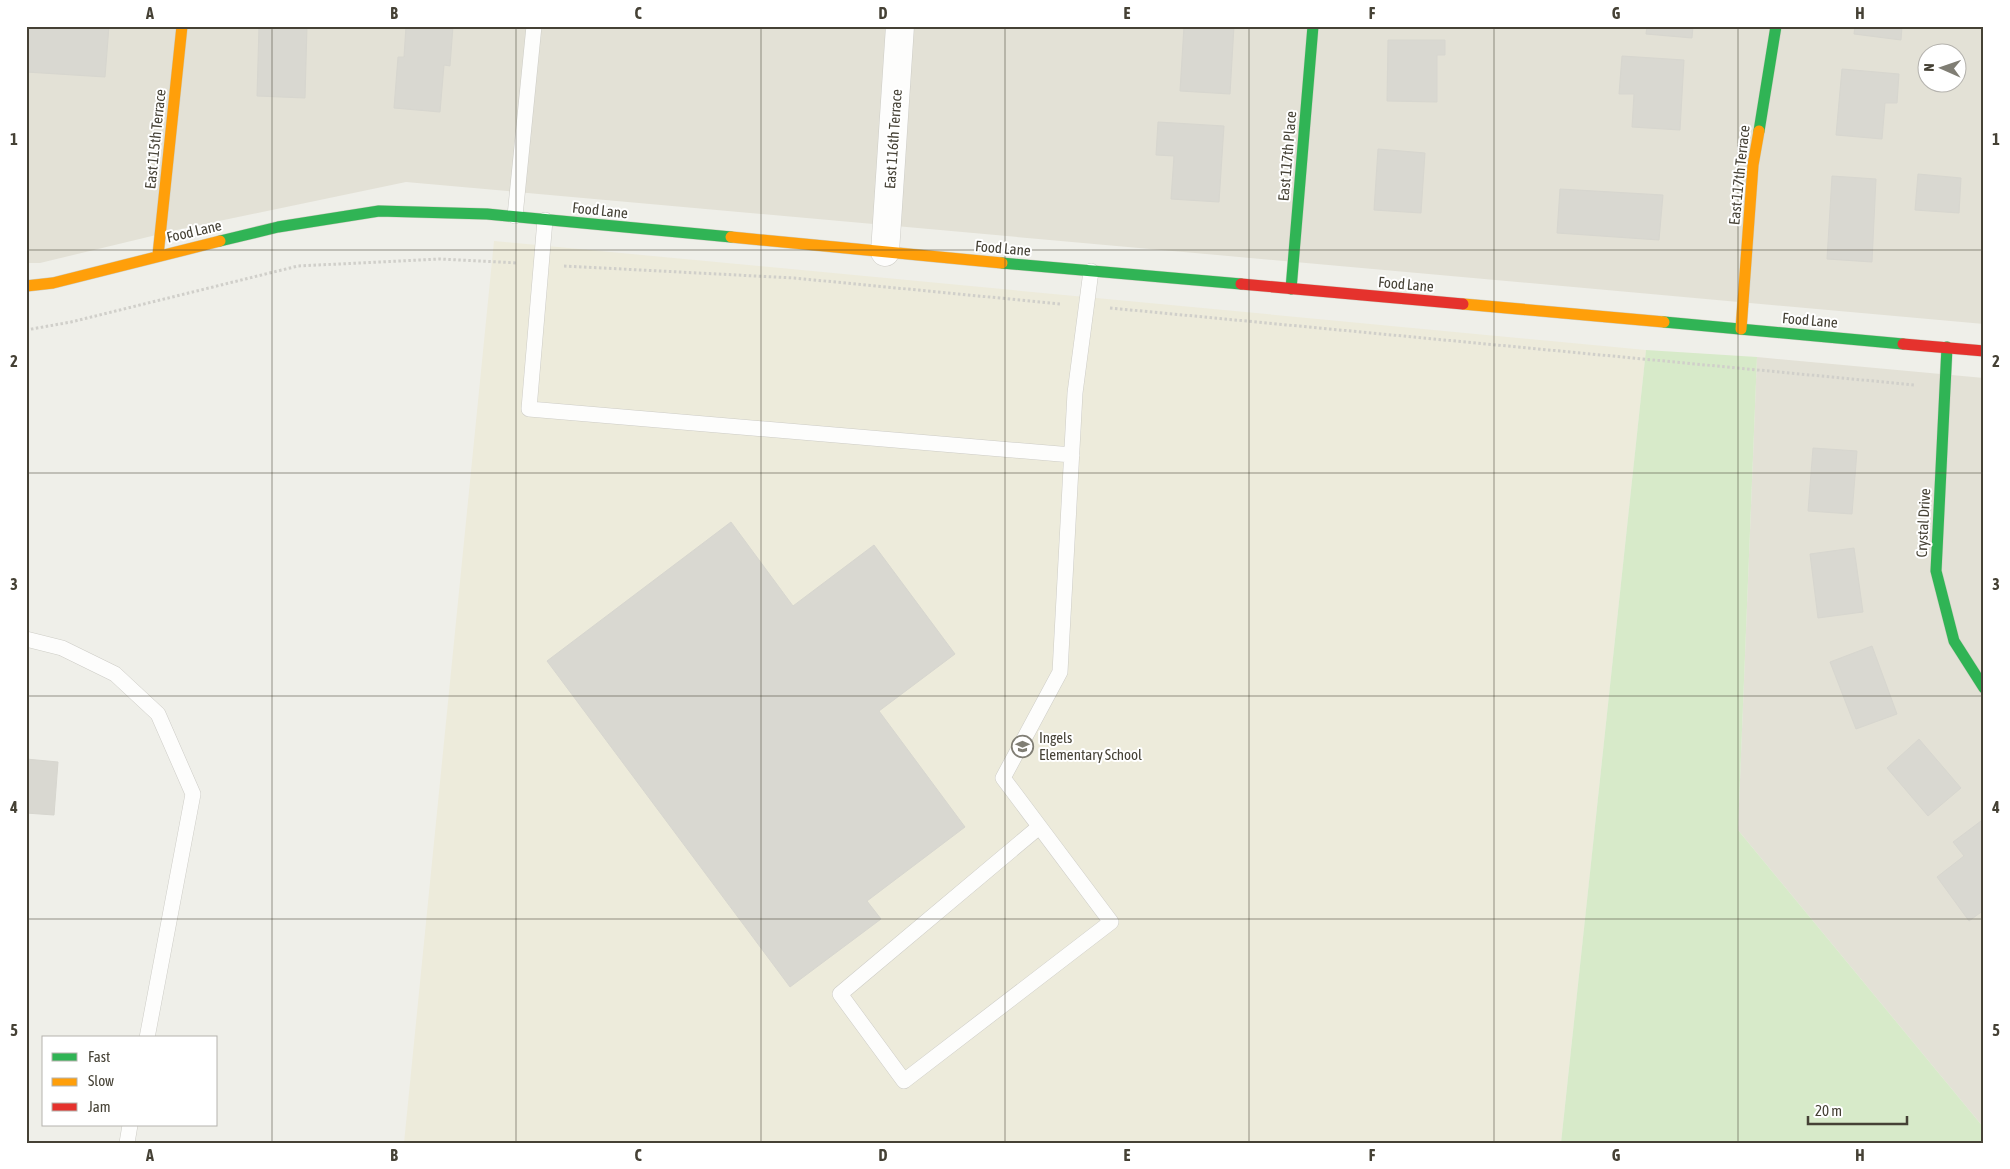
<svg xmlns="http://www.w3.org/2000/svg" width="2010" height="1169" viewBox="0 0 2010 1169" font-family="'Asap Condensed',sans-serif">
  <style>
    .residential { fill: #e3e1d6; fill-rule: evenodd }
    .education { fill: #edebdb }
    .green { fill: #d7eac9 }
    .building { fill: #d9d8d1; stroke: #d7d6cf }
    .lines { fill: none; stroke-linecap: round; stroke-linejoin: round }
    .lane-casing { stroke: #cdccc6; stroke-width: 16 }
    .street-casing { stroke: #cdccc6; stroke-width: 29 }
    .fast-casing { stroke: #cecdc0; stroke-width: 12 }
    .slow-casing { stroke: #cecdc0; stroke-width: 12 }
    .jam-casing { stroke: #cecdc0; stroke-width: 12 }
    .path { stroke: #d0cfca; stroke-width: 3; stroke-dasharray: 2.5 2.5; stroke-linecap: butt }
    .lane { stroke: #fdfdfc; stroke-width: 15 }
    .street { stroke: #fdfdfc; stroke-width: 28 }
    .fast { stroke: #30b455; stroke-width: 11 }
    .slow { stroke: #ff9f0a; stroke-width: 11 }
    .jam { stroke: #e5322d; stroke-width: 11 }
    .grid { fill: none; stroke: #454135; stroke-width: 1; stroke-opacity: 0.55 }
    .labels { text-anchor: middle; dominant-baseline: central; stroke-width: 4; stroke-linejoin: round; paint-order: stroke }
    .street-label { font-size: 15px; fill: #454135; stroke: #fff }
    .poi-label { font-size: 15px; fill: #454135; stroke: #fff; text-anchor: start }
    .neatline { fill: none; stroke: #454135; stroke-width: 2 }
    .grid-label { font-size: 16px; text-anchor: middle; font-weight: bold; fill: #454135 }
  </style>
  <rect width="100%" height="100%" fill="#efefe9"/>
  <path class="residential" d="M26 26H1984V324L406 182 181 229 40 263H26ZM1928 52H1958V82H1928Z
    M1757 357 1984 378V1128L1738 830Z"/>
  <path class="education" d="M494 241 1646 350 1561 1143H404Z"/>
  <path class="green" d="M1646 350 1757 357 1738 830 1984 1128V1143H1561Z"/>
  <path class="building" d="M26 26H109L105 77 26 72Z
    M259 26H307L305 98 257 96Z
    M406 26H453L450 66 444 65 440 112 394 108 398 57H404Z
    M1184 26H1234L1230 94 1180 91Z
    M1647 26H1693L1692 38 1646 34Z
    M1855 26H1902L1901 40 1854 34Z
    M1388 40H1445V55H1437V102L1387 101Z
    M1622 56 1684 60 1680 130 1632 127 1634 94H1619Z
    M1842 69 1899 74 1897 103H1885L1882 139 1836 135Z
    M1158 122 1224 126 1219 202 1171 199 1174 156 1156 155Z
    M1378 149 1425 153 1421 213 1374 210Z
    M1918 174 1961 178 1959 213 1915 210Z
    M1832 176 1876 179 1872 262 1827 259Z
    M1560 189 1663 195 1659 240 1557 233Z
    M1813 448 1857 451 1852 514 1808 511Z
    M731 522 793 606 874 545 955 654 879 711 965 827 867 901 881 919 790 987 547 661Z
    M1854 548 1863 612 1818 618 1810 554Z
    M1872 646 1897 714 1856 729 1830 662Z
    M1919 739 1961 788 1928 816 1887 768Z
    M26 759 58 762 54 815 26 813Z
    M1981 821 1984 824V910L1969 921 1937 877 1964 856 1953 842Z"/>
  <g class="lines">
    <defs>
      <path id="lane" d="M515 216 534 26
        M545 220 529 409 1072 455
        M26 639 62 648 115 674 158 714 193 794 147 1038
        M1039 827 840 994 904 1081 1111 922 1003 778 1060 672 1075 393 1091 271
        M127 1143 130 1125"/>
      <path id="street" d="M885 252 900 26"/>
      <path id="fast" d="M1759 131 1776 26
        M220 241 278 227 379 211 487 214 731 237
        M1002 263 1241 284
        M1291 289 1313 26
        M1664 322 1903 344
        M1947 347 1936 571 1954 641 1984 688"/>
      <path id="slow" d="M731 237 1002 263
        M158 255 182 26
        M26 286 53 283 220 241
        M1463 304 1664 322
        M1741 329 1753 165 1759 131"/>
      <path id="jam" d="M1241 284 1463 304
        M1903 344 1984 351"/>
    </defs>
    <use href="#lane" class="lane-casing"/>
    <use href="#street" class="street-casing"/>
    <use href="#fast" class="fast-casing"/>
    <use href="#slow" class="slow-casing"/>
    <use href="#jam" class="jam-casing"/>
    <path class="path" d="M564 266 794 278 1061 304
      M1110 308 1915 385
      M26 330 71 322 298 266 440 259 518 263"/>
    <use href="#lane" class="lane"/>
    <use href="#street" class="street"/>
    <use href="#fast" class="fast"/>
    <use href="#slow" class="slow"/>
    <use href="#jam" class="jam"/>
  </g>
  <path class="grid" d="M272 26V1143M516 26V1143M761 26V1143M1005 26V1143M1249 26V1143M1494 26V1143M1738 26V1143M26 250H1984M26 473H1984M26 696H1984M26 919H1984"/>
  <defs>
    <symbol id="school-ring" viewBox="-11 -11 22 22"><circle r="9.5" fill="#fff" stroke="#807e74" stroke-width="1.5"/><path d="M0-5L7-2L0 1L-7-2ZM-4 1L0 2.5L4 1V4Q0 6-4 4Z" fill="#807e74"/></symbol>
  </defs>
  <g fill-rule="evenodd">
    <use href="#school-ring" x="1010" y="734" width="25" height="25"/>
  </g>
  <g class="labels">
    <g class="street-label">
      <text transform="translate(155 139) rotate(-84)">East 115th Terrace</text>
      <text transform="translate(893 139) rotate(-86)">East 116th Terrace</text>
      <text transform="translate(1287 156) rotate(-85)">East 117th Place</text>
      <text transform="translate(1739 175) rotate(-84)">East 117th Terrace</text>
      <text transform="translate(600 210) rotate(6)">Food Lane</text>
      <text transform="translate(194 231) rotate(-13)">Food Lane</text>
      <text transform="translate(1003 248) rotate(5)">Food Lane</text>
      <text transform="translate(1406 284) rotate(5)">Food Lane</text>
      <text transform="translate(1810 320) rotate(5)">Food Lane</text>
      <text transform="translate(1923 523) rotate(-87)">Crystal Drive</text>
    </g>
    <g class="poi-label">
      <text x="1039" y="737">Ingels<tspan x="1039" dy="17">Elementary School</tspan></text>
    </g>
  </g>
  <rect width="2010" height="1169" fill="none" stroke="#ffffff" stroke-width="55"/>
  <rect x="42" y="1036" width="175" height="90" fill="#ffffff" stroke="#b5b3ae"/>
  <rect x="52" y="1053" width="25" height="8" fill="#30b455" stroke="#b5b3ae"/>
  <text x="88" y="1062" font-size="15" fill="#454135">Fast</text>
  <rect x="52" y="1078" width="25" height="8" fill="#ff9f0a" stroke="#b5b3ae"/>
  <text x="88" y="1086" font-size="15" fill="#454135">Slow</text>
  <rect x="52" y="1103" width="25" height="8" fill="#e5322d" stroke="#b5b3ae"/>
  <text x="88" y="1112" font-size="15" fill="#454135">Jam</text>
  <g transform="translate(1942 68) rotate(272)"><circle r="24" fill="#ffffff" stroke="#b5b3ae"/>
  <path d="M0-4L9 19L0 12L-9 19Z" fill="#807e74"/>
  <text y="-8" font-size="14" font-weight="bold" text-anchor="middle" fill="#454135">N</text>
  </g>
  <path d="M1808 1116v8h99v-8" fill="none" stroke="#454135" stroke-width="2.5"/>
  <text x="1815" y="1116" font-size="15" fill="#454135" stroke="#ffffff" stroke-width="4" paint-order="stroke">20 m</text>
  <rect x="28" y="28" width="1954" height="1114" class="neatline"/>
  <g class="grid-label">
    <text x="150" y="19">A</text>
    <text x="394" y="19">B</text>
    <text x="638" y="19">C</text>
    <text x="883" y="19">D</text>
    <text x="1127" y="19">E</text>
    <text x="1372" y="19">F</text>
    <text x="1616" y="19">G</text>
    <text x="1860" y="19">H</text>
    <text x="14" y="145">1</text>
    <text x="1996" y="145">1</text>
    <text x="14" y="367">2</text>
    <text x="1996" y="367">2</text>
    <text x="14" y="590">3</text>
    <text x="1996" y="590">3</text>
    <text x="14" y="813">4</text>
    <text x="1996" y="813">4</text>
    <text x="14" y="1036">5</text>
    <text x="1996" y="1036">5</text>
    <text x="150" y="1161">A</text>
    <text x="394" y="1161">B</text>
    <text x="638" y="1161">C</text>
    <text x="883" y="1161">D</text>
    <text x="1127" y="1161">E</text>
    <text x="1372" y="1161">F</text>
    <text x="1616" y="1161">G</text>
    <text x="1860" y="1161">H</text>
  </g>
</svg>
